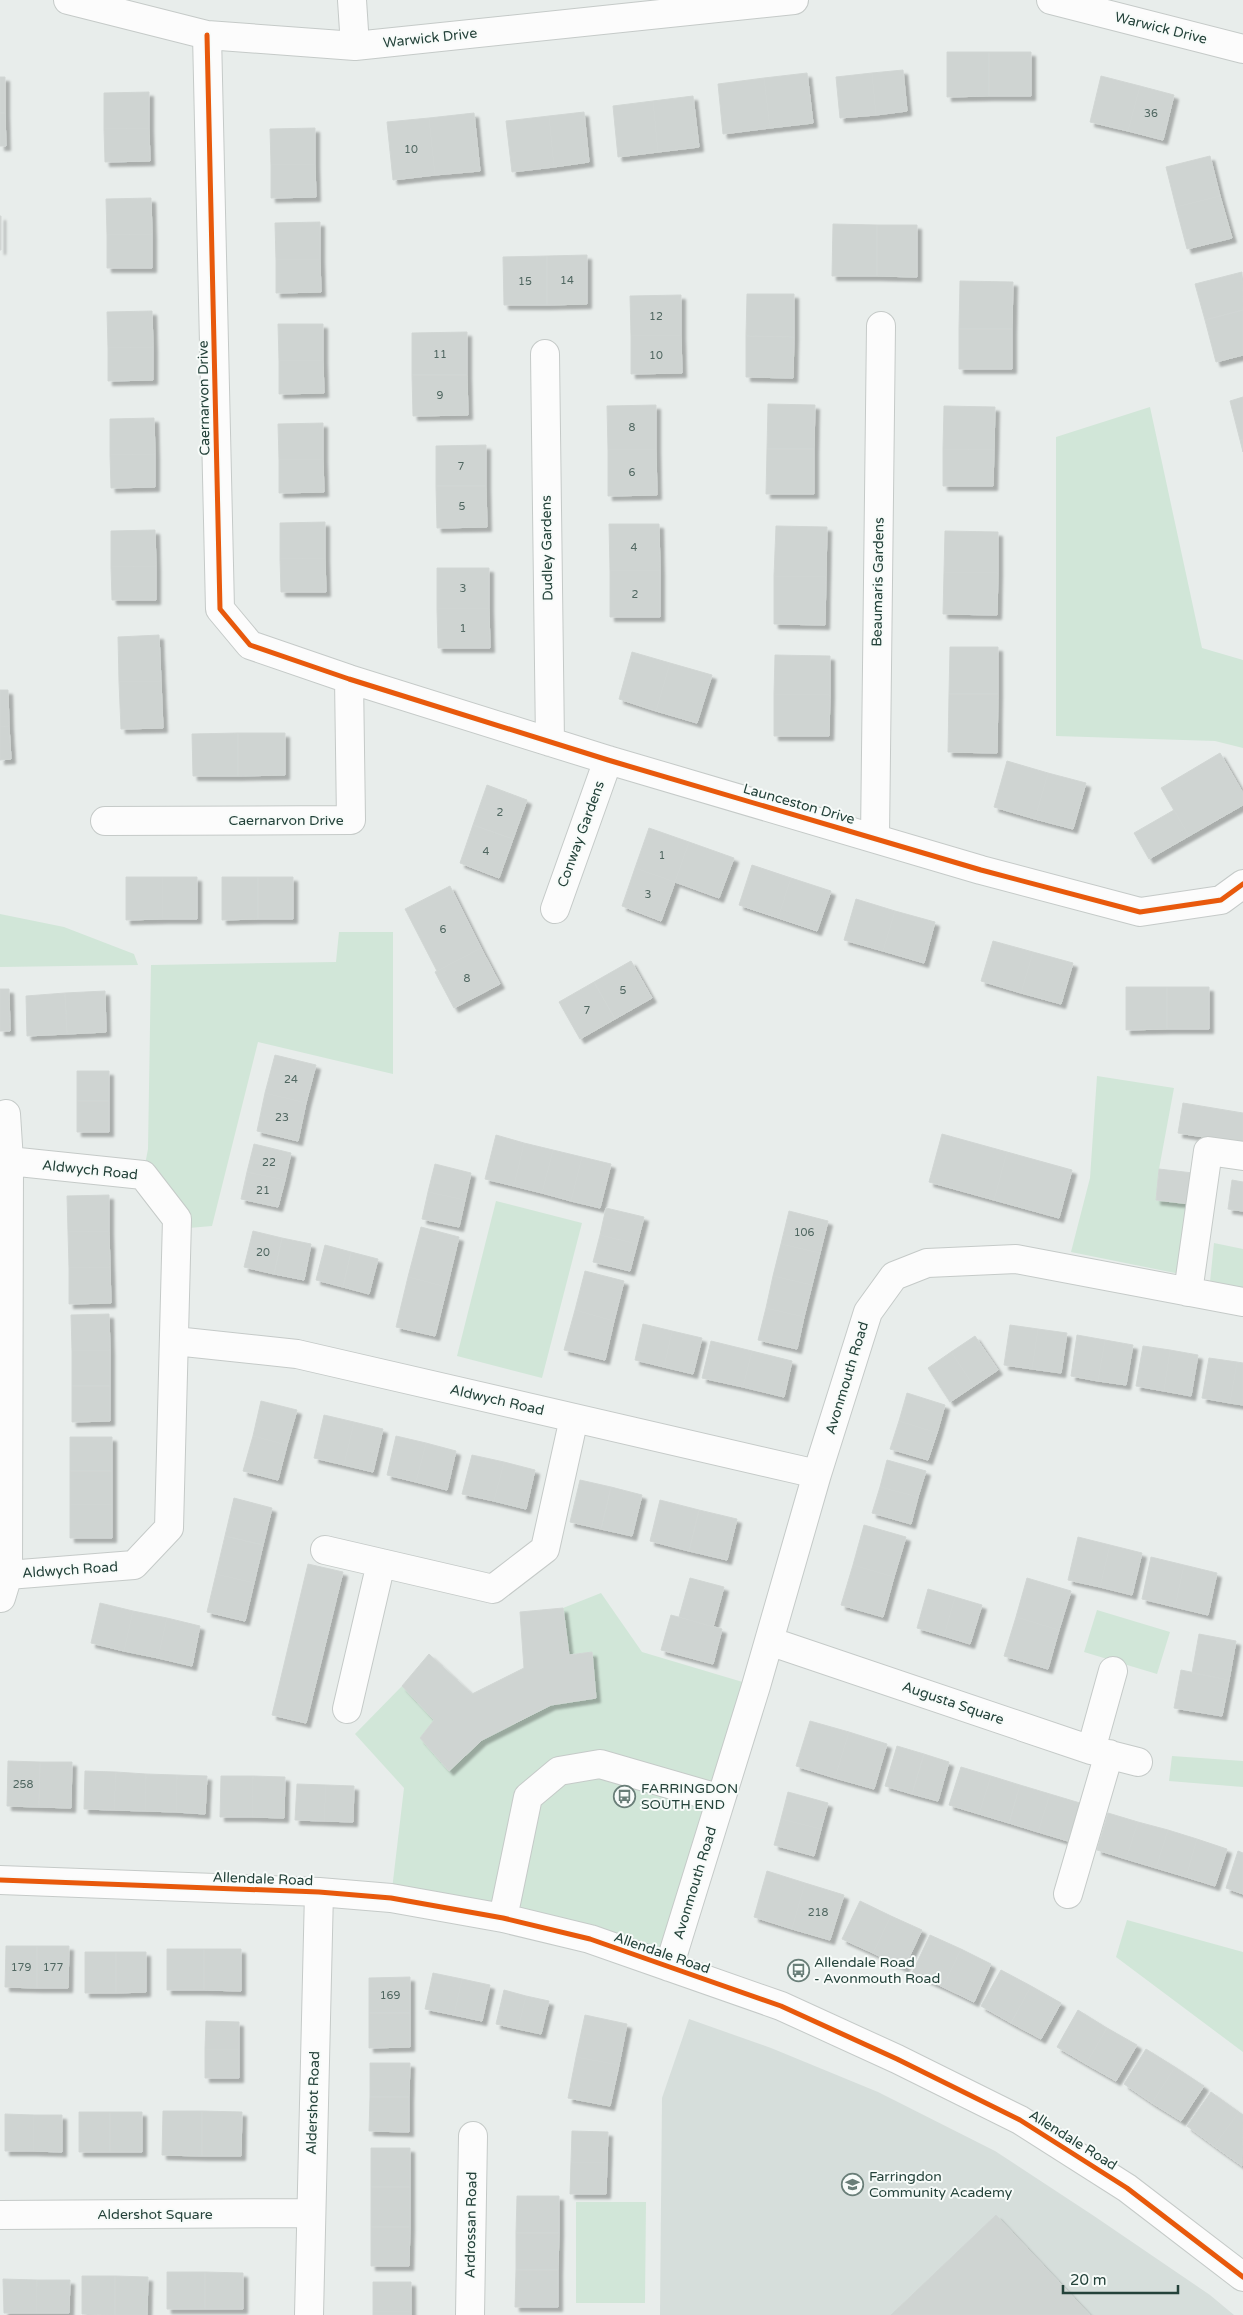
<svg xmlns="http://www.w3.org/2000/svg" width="1243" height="2315" viewBox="0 0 1243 2315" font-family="'Varela Round',sans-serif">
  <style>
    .built { fill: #d6dedb }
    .green { fill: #d1e6d8 }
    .building { fill: #cfd4d2; stroke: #d1d6d4; filter: url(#shadow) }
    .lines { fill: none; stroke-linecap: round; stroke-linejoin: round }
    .minor-casing { stroke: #c5cac8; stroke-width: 30 }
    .minor { stroke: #fcfcfc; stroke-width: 28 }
    .cycleway-casing { stroke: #f7fbf9; stroke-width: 8 }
    .cycleway { stroke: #e8590c; stroke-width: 5 }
    .labels { text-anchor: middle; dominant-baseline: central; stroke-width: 4; stroke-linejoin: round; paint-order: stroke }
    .number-label { font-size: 11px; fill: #506761 }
    .street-label { font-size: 14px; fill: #24423a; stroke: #f7fbf9 }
    .poi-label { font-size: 14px; fill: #24423a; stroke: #f7fbf9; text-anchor: start }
  </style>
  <defs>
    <filter id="shadow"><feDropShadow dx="4.5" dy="4.5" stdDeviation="1" flood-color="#0004"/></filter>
  </defs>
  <rect width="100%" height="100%" fill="#e8edeb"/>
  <path class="built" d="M689 2019 771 2048 878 2092 995 2151 1094 2216 1210 2295 1234 2315H660L662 2098Z"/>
  <path class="green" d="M1150 407 1202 648 1243 660V748L1215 741 1056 736V437Z
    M0 914 64 927 134 954 138 965 0 967Z
    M339 932H393V1074L258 1042 212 1226 177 1229 143 1175 148 1149 151 965 336 962Z
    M1097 1076 1174 1088 1159 1169 1156 1200 1190 1204 1180 1274 1071 1252 1090 1178Z
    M496 1201 582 1223 542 1378 457 1356Z
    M1214 1243 1243 1249V1288L1210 1282Z
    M601 1593 642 1652 756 1686 669 1967 391 1898 404 1788 355 1734 402 1686 434 1720 420 1738 449 1771 482 1740 551 1705 596 1698 592 1652 569 1655 563 1608Z
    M1097 1610 1170 1632 1157 1674 1084 1652Z
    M1172 1756 1243 1761V1787L1169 1781Z
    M1127 1920 1243 1952V2052L1116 1957Z
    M576 2202H646L645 2303H576Z"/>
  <path class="building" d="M947 52H989V96L947 97Z
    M989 52H1031V96H989Z
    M903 70 907 111 876 115 872 73Z
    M807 73 813 123 770 128 764 78Z
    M872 73 876 115 840 118 836 77Z
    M1101 76 1140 86 1128 131 1090 122Z
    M0 77H5V113H0Z
    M764 78 770 128 723 134 718 84Z
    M1140 86 1174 95 1163 140 1128 131Z
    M149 92V128L104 129V93Z
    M693 96 699 147 658 152 653 101Z
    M653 101 658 152 618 157 613 106Z
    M584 112 589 162 554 167 549 116Z
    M0 113H5L6 146H0Z
    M474 113 480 171 435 175 429 118Z
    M549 116 554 167 512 172 506 121Z
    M429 118 435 175 393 180 387 122Z
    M149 128 150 161 105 162 104 129Z
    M315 128V164L271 165 270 129Z
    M1210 156 1220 196 1176 207 1166 167Z
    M315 164 316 197 271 198V165Z
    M1220 196 1232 238 1187 249 1176 207Z
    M151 198 152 234 107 235 106 199Z
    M0 216H1V250H0Z
    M320 222V259L276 260 275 223Z
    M833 224 877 225V276H832Z
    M877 225H917V277L877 276Z
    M152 234V268H107V235Z
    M587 255V304L547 305V256Z
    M547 256V305H504L503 257Z
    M320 259 321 292 276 293V260Z
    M1242 272 1243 310 1205 320 1195 284Z
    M960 281 1013 282 1012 329H959Z
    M747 294H794V337L746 336Z
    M681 295V335L631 336 630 296Z
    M1243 310V355L1216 362 1205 320Z
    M152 311 153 347 108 348 107 312Z
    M278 324H323V360L279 361Z
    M959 329H1012V369H959Z
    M467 332V375H412V333Z
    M681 335 682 373 631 374V336Z
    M746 336 794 337 793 378 746 377Z
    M153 347V380L108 381V348Z
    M323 360 324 393 279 394V361Z
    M412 375H467L468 415 413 416Z
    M1243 397V439L1240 440 1230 401Z
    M768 404 815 405 814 449H767Z
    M656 405V449L608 450 607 406Z
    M944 406 995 407 994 450 943 449Z
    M154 418 155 454 110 455V419Z
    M323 423V459L279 460 278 424Z
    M1243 439V452L1240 440Z
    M486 445V486H436V446Z
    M656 449 657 495 608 496V450Z
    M767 449H814V494H766Z
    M943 449 994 450 993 486H943Z
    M155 454V487L111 488 110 455Z
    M323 459 324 492 279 493V460Z
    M436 486H486L487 527 437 528Z
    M325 522V558L280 559V523Z
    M609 524H659L660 570 610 571Z
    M776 526 827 527 826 577 774 576Z
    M155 530 156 566 111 567V531Z
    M945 531 998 532V573L944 572Z
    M325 558 326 592H281L280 559Z
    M156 566V600H112L111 567Z
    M437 568H489V608L437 609Z
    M660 570V617H610V571Z
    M944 572 998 573 997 615 943 614Z
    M774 576 826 577 825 625 774 624Z
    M489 608 490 648H438L437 609Z
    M159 635 161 681 119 682 118 637Z
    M950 647H998V694H949Z
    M632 652 670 663 656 711 619 699Z
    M775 655 830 656V695L774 694Z
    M670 663 712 675 697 723 656 711Z
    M161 681 163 728 121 729 119 682Z
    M0 690H8L9 726 0 727Z
    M774 694 830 695 829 736H774Z
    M949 694H998L997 753 948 752Z
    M9 726 11 759 0 760V727Z
    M238 733H285V775L238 776Z
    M238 733V776H193L192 734Z
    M1220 753 1243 793V805L1189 836 1161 788Z
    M1007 761 1048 773 1035 819 994 807Z
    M1048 773 1086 783 1073 829 1035 819Z
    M487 785 527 800 513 839 473 825Z
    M1174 810 1189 836 1149 859 1134 833Z
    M473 825 513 839 499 878 460 863Z
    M649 828 689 842 675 882 635 868Z
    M689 842 734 858 719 898 675 882Z
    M752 865 791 878 778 918 739 905Z
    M635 868 675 882 661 921 622 906Z
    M126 877H162L163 919 126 920Z
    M162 877H197V919H163Z
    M222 877H258V919L222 920Z
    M258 877H293V919H258Z
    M791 878 831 891 817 931 778 918Z
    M450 886 481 948 437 971 405 909Z
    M856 899 895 911 883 951 844 940Z
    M895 911 935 922 924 963 883 951Z
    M993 941 1033 952 1021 993 981 981Z
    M481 948 500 984 454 1008 435 972Z
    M1033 952 1073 963 1061 1004 1021 993Z
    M631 961 652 998 615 1019 594 982Z
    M594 982 615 1019 580 1039 559 1002Z
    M1126 987H1167V1029L1126 1030Z
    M1167 987H1209V1029H1167Z
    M0 989H9L10 1031H0Z
    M105 991 106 1032 67 1034 65 993Z
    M65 993 67 1034 27 1036 26 996Z
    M275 1055 316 1065 306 1103 265 1093Z
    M77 1071H109V1101H77Z
    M265 1093 306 1103 298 1141 257 1131Z
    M77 1101H109V1132H77Z
    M1183 1103 1243 1113V1143L1178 1133Z
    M942 1134 1007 1152 994 1200 929 1182Z
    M496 1135 524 1143 514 1186 485 1179Z
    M524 1143 553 1150 542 1193 514 1186Z
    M254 1144 291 1153 285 1180 247 1172Z
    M553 1150 582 1157 571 1201 542 1193Z
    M1007 1152 1072 1170 1059 1218 994 1200Z
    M582 1157 611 1164 600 1208 571 1201Z
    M435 1164 471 1173 465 1200 428 1192Z
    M1159 1169 1193 1173 1190 1204 1156 1200Z
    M247 1172 285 1180 278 1207 241 1199Z
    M1232 1180 1243 1182V1211L1228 1209Z
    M428 1192 465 1200 459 1227 422 1219Z
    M109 1195V1231L68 1232 67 1196Z
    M606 1208 644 1217 637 1244 600 1235Z
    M789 1211 828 1221 820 1253 781 1244Z
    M421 1227 459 1237 447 1287 408 1277Z
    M109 1231 110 1267 69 1268 68 1232Z
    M253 1231 282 1238 274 1274 244 1267Z
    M600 1235 637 1244 630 1271 593 1262Z
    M282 1238 311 1244 304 1280 274 1274Z
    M781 1244 820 1253 812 1285 773 1276Z
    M325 1245 351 1252 343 1287 316 1280Z
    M351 1252 378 1259 369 1294 343 1287Z
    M110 1267 111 1303 69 1304V1268Z
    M585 1271 624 1281 614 1321 575 1310Z
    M773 1276 812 1285 804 1317 766 1308Z
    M408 1277 447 1287 435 1336 396 1327Z
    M766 1308 804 1317 797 1349 758 1340Z
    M575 1310 614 1321 605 1360 564 1350Z
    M109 1314 110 1350 72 1351 71 1315Z
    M643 1324 672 1331 664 1367 635 1360Z
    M1010 1325 1038 1329 1032 1369 1004 1365Z
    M1038 1329 1067 1333 1061 1373 1032 1369Z
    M672 1331 702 1338 693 1374 664 1367Z
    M1077 1335 1105 1340 1098 1381 1071 1376Z
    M975 1336 998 1370 974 1386 951 1352Z
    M1105 1340 1133 1345 1126 1385 1098 1381Z
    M711 1341 752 1351 743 1387 702 1378Z
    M1143 1346 1170 1350 1164 1391 1136 1386Z
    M110 1350V1386H72V1351Z
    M1170 1350 1198 1355 1191 1396 1164 1391Z
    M752 1351 792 1361 784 1397 743 1387Z
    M951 1352 974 1386 950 1402 928 1368Z
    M1209 1358 1237 1362 1230 1403 1202 1398Z
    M1237 1362 1243 1363V1405L1230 1403Z
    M72 1386H110V1421L72 1422Z
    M907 1393 945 1405 937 1433 899 1421Z
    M261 1401 297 1410 287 1445 253 1436Z
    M324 1415 354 1422 344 1465 314 1458Z
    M899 1421 937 1433 928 1460 890 1449Z
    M354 1422 383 1429 373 1472 344 1465Z
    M253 1436 287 1445 278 1480 243 1471Z
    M396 1436 426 1443 416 1482 387 1475Z
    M70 1437H112V1471H70Z
    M426 1443 456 1451 447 1490 416 1482Z
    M472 1455 504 1462 494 1501 462 1494Z
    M887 1460 926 1471 918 1497 880 1487Z
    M504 1462 535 1470 526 1509 494 1501Z
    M70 1471H112V1504L70 1505Z
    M580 1480 611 1487 601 1529 570 1522Z
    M611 1487 642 1495 632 1536 601 1529Z
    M880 1487 918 1497 911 1524 872 1513Z
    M234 1498 272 1508 263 1545 225 1536Z
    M660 1500 699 1510 689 1551 650 1541Z
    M112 1504V1538H70V1505Z
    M699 1510 737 1519 727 1560 689 1551Z
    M864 1525 906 1537 894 1577 853 1565Z
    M225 1536 263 1545 254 1583 216 1574Z
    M1078 1537 1110 1545 1100 1587 1068 1580Z
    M1110 1545 1142 1553 1132 1595 1100 1587Z
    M1151 1557 1184 1565 1175 1607 1142 1599Z
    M308 1564 343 1572 306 1723 272 1715Z
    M853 1565 894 1577 883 1617 841 1605Z
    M1184 1565 1217 1573 1208 1615 1175 1607Z
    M216 1574 254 1583 245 1621 207 1612Z
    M690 1578 724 1587 713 1627 679 1617Z
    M1027 1578 1071 1591 1059 1630 1016 1617Z
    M928 1589 955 1597 944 1636 917 1628Z
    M955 1597 982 1605 970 1644 944 1636Z
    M100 1603 133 1611 124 1651 91 1643Z
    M563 1608 569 1655 592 1652 596 1698 551 1705 482 1740 449 1771 420 1738 434 1720 402 1686 429 1654 472 1694 524 1668 520 1612Z
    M133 1611 167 1618 158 1658 124 1651Z
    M671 1615 722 1629 713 1664 661 1650Z
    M1016 1617 1059 1630 1048 1669 1004 1656Z
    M167 1618 200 1626 192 1666 158 1658Z
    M1199 1634 1236 1641 1229 1680 1192 1673Z
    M1181 1670 1229 1680 1222 1716 1174 1708Z
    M810 1721 849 1732 835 1778 796 1766Z
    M849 1732 887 1744 874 1789 835 1778Z
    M897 1746 924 1754 912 1794 885 1786Z
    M924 1754 949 1762 938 1801 912 1794Z
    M8 1761 40 1762 39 1807 7 1806Z
    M40 1762H72L71 1808 39 1807Z
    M961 1767 991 1776 979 1814 949 1805Z
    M85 1771 116 1772 114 1810 84 1809Z
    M116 1772 146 1774 145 1811 114 1810Z
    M146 1774 177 1775 176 1812 145 1811Z
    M177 1775 207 1776 205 1814 176 1812Z
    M221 1776H253L252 1817H220Z
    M253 1776 285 1777 284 1818 252 1817Z
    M991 1776 1020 1785 1009 1823 979 1814Z
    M297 1784 326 1785 324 1821 295 1820Z
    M326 1785 354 1786 353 1822 324 1821Z
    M1020 1785 1050 1794 1038 1832 1009 1823Z
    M788 1792 828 1803 821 1829 781 1819Z
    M1050 1794 1080 1803 1068 1841 1038 1832Z
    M1108 1813 1138 1822 1126 1859 1097 1850Z
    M781 1819 821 1829 814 1856 774 1845Z
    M1138 1822 1168 1830 1156 1868 1126 1859Z
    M1168 1830 1197 1839 1186 1877 1156 1868Z
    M1197 1839 1227 1849 1215 1886 1186 1877Z
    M1238 1851 1243 1853V1894L1226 1888Z
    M767 1871 805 1883 792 1929 754 1917Z
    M805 1883 844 1895 830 1940 792 1929Z
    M860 1901 891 1916 873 1953 842 1939Z
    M891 1916 922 1930 904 1968 873 1953Z
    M930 1935 961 1949 943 1987 912 1973Z
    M6 1946H37V1988L5 1987Z
    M37 1946H69L68 1988H37Z
    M167 1949H204V1990H167Z
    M204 1949H241V1991L204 1990Z
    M961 1949 991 1964 974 2002 943 1987Z
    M85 1952H116V1993H85Z
    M116 1952H146V1992L116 1993Z
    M1001 1970 1031 1986 1011 2023 981 2006Z
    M433 1973 462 1979 454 2015 425 2009Z
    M410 1977V2013H369V1978Z
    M462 1979 490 1985 482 2021 454 2015Z
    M1031 1986 1061 2003 1041 2039 1011 2023Z
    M504 1990 526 1996 518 2029 496 2024Z
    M526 1996 549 2001 541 2034 518 2029Z
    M1078 2010 1107 2028 1086 2064 1057 2047Z
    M369 2013H410V2047L369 2048Z
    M585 2015 627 2024 619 2065 576 2057Z
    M206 2021 239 2022V2050L205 2049Z
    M1107 2028 1137 2045 1116 2081 1086 2064Z
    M205 2049 239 2050V2078H205Z
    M1146 2049 1175 2067 1152 2103 1124 2084Z
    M576 2057 619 2065 610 2106 568 2098Z
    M370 2063H410L409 2097H370Z
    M1175 2067 1204 2086 1181 2121 1152 2103Z
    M1211 2092 1239 2112 1214 2146 1187 2126Z
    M370 2097H409V2132L369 2131Z
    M163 2111H202V2156L162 2155Z
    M202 2111 242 2112 241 2156H202Z
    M79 2112H110V2152H79Z
    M110 2112H142V2152H110Z
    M1239 2112 1243 2115 1242 2166 1214 2146Z
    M5 2114 34 2115 33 2151H5Z
    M34 2115H62V2152L33 2151Z
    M572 2131 608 2132 607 2163 571 2162Z
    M371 2148H410V2187H371Z
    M571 2162 607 2163 606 2194H570Z
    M371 2187H410V2227H371Z
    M517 2196H559V2233H516Z
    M996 2215 1090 2315H891Z
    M371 2227H410L409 2266H371Z
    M516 2233H559L558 2270H516Z
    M516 2270H558V2307H515Z
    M167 2272H205V2309H167Z
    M205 2272 243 2273V2309H205Z
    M82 2276H115V2315L82 2314Z
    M115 2276 148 2277 147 2315H115Z
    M3 2279 37 2280 36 2313H4Z
    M37 2280H70L69 2313H36Z
    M373 2282H411V2312L373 2311Z
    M373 2311 411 2312V2315H373Z"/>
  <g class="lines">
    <defs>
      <path id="minor" d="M68 0 207 35 355 46 794 0
        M352 0 355 46
        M1051 0 1243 49
        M207 35 220 609 250 645 349 679 608 760 981 870 1140 912 1221 900 1243 884
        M545 354 550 742
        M105 821 351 820 349 679
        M875 838 881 326
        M555 909 608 760
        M1188 1292 1208 1151 1243 1156
        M175 1341 297 1354 817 1474
        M325 1550 493 1589 545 1549 574 1418
        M8 1575 134 1565 169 1528 177 1219 143 1175 9 1161
        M1 1598 8 1575 9 1161 6 1114
        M769 1641 1091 1750 1138 1762
        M347 1709 381 1563
        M1091 1750 1113 1671
        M0 1880 319 1892 391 1898 503 1918 590 1939 781 2006 897 2059 1020 2120 1127 2188 1243 2277
        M1068 1894 1109 1754
        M503 1918 528 1797 559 1771 600 1764 721 1799
        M669 1967 756 1686 817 1474 868 1312 894 1276 927 1263 1016 1259 1243 1302
        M0 2215 310 2213
        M309 2315 319 1892
        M470 2315 473 2136"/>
    </defs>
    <use href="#minor" class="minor-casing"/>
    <use href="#minor" class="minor"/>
    <defs>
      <path id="cycleway" d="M207 35 220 609 250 645 349 679 608 760 981 870 1140 912 1221 900 1243 884
        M0 1880 319 1892 391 1898 503 1918 590 1939 781 2006 897 2059 1020 2120 1127 2188 1243 2277"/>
    </defs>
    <use href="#cycleway" class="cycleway-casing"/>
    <use href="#cycleway" class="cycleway"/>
  </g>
  <defs>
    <symbol id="bus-ring" viewBox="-11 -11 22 22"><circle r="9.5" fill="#f7fbf9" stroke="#697e78" stroke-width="1.5"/><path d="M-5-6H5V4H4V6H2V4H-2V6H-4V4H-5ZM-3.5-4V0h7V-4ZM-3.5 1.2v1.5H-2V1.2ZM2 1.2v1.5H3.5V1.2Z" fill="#697e78"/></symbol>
    <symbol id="school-ring" viewBox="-11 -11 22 22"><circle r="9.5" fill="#f7fbf9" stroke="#697e78" stroke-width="1.5"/><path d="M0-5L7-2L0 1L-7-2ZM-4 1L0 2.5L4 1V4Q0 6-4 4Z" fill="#697e78"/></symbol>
  </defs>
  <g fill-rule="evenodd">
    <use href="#bus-ring" x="612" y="1784" width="25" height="25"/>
    <use href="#bus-ring" x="786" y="1958" width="25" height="25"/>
    <use href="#school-ring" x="840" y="2172" width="25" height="25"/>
  </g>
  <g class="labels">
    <g class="number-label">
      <text x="1151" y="113">36</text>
      <text x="411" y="149">10</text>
      <text x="567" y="280">14</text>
      <text x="525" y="281">15</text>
      <text x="656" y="316">12</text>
      <text x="440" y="354">11</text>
      <text x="656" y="355">10</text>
      <text x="440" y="395">9</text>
      <text x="632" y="427">8</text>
      <text x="461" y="466">7</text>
      <text x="632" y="472">6</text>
      <text x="462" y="506">5</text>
      <text x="634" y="547">4</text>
      <text x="463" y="588">3</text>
      <text x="635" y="594">2</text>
      <text x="463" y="628">1</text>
      <text x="500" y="812">2</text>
      <text x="486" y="851">4</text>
      <text x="662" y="855">1</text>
      <text x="648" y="894">3</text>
      <text x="443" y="929">6</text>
      <text x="467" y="978">8</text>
      <text x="623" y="990">5</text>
      <text x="587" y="1010">7</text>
      <text x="291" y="1079">24</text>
      <text x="282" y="1117">23</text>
      <text x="269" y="1162">22</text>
      <text x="263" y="1190">21</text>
      <text x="804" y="1232">106</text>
      <text x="263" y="1252">20</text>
      <text x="23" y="1784">258</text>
      <text x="818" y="1912">218</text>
      <text x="21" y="1967">179</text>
      <text x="53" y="1967">177</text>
      <text x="390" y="1995">169</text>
    </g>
    <g class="street-label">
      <text transform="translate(1161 28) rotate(14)">Warwick Drive</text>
      <text transform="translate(430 38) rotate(-6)">Warwick Drive</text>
      <text transform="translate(204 398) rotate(-91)">Caernarvon Drive</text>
      <text transform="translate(547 548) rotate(-91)">Dudley Gardens</text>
      <text transform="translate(878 582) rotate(-89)">Beaumaris Gardens</text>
      <text transform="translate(799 804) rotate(16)">Launceston Drive</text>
      <text x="286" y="820">Caernarvon Drive</text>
      <text transform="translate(581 834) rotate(-70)">Conway Gardens</text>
      <text transform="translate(90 1170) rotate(6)">Aldwych Road</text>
      <text transform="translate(847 1378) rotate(-73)">Avonmouth Road</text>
      <text transform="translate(497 1400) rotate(13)">Aldwych Road</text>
      <text transform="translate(70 1570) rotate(-4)">Aldwych Road</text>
      <text transform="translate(953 1703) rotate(19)">Augusta Square</text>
      <text transform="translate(263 1879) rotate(2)">Allendale Road</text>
      <text transform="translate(695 1883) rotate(-73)">Avonmouth Road</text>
      <text transform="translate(662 1953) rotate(19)">Allendale Road</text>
      <text transform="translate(313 2103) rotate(-88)">Aldershot Road</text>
      <text transform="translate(1073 2140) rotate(32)">Allendale Road</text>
      <text x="155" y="2214">Aldershot Square</text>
      <text transform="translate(471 2225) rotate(-89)">Ardrossan Road</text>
    </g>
    <g class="poi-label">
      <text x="641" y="1788">FARRINGDON<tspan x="641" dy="16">SOUTH END</tspan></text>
      <text x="814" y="1962">Allendale Road<tspan x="814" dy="16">- Avonmouth Road</tspan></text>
      <text x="869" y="2176">Farringdon<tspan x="869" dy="16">Community Academy</tspan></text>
    </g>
  </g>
  <path d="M1063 2285v8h115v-8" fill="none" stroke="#24423a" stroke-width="2.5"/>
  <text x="1070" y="2285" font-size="15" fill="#24423a" stroke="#f7fbf9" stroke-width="4" paint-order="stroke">20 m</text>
</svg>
